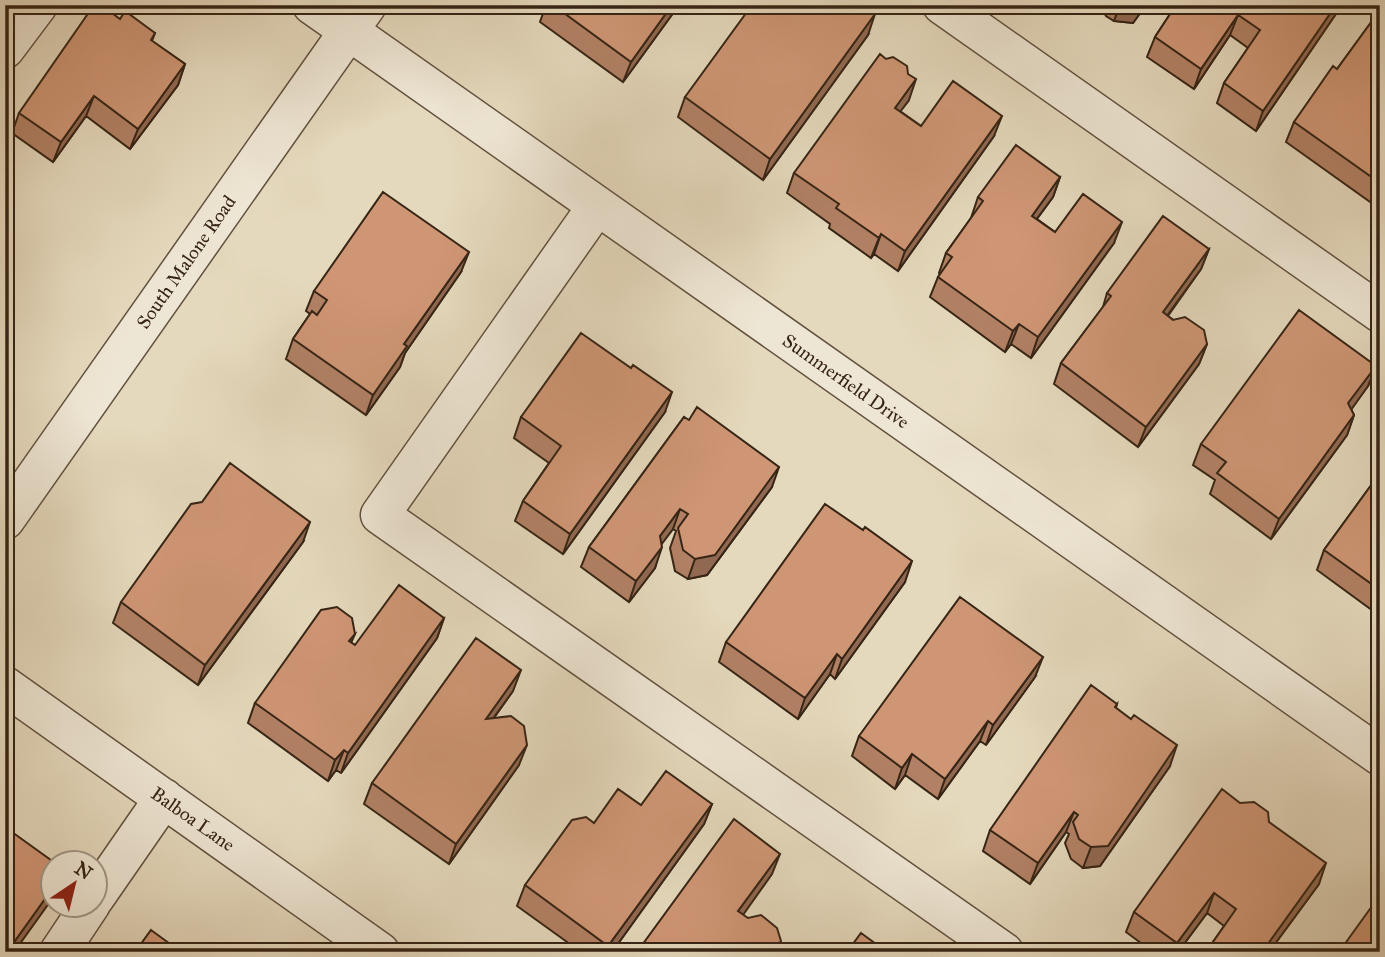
<svg xmlns="http://www.w3.org/2000/svg" width="1385" height="957" viewBox="0 0 1385 957" font-family="'IM FELL Great Primer',serif">
  <style>
    .lines { fill: none; stroke-linecap: round; stroke-linejoin: round }
    .minor-casing { stroke: #62513f; stroke-width: 41 }
    .minor { stroke: #eee6d4; stroke-width: 38 }
    .wall { fill: #b28165; stroke: #362415; stroke-width: 2 }
    .shaded-wall { fill: #916952; stroke: #362415; stroke-width: 2 }
    .building { fill: #cf9675; stroke: #362415; stroke-width: 2 }
    .labels { text-anchor: middle; dominant-baseline: central; stroke-width: 7; stroke-linejoin: round; paint-order: stroke }
    .street-label { font-size: 19px; fill: #362415; stroke: #eee6d4 }
  </style>
  <rect width="100%" height="100%" fill="#e5d9bd"/>
  <filter id="stains"><feTurbulence type="fractalNoise" baseFrequency=".00286" numOctaves="4"/><feColorMatrix values="0 0 0 0 .2 0 0 0 0 .09 0 0 0 0 .02 0 0 0 .5 -.17"/></filter>
  <radialGradient id="worn" r=".72"><stop offset=".6" stop-color="#630" stop-opacity="0"/><stop offset="1" stop-color="#630" stop-opacity=".3"/></radialGradient>
  <g class="lines">
    <defs>
      <path id="minor" d="M312 5 1380 756
        M942 5 1380 313
        M5 49 38 5
        M597 206 380 515 1004 952
        M5 520 367 5
        M5 686 380 952
        M94 899 164 798
        M59 952 91 904"/>
    </defs>
    <use href="#minor" class="minor-casing"/>
    <use href="#minor" class="minor"/>
  </g>
  <path class="wall" d="M546 5H679L623 82 540 22Z
    M1100 5H1146L1133 23 1114 21 1106 16Z
    M1176 5H1342L1256 131 1217 103 1224 83 1248 48 1230 35 1194 89 1147 57 1155 37Z
    M1380 10V209L1286 142 1294 122 1337 69Z
    M120 19 155 33 152 41 185 64 178 85 130 149 86 116 53 162 12 133 19 113Z
    M868 35 763 180 678 117 685 97Z
    M909 100 900 111 921 126 994 136 898 271 874 254 871 258 829 228 830 224 787 193 794 173Z
    M1060 177 1053 197 1037 219 1055 232 1114 243 1031 358 1011 344 1005 352 930 297 938 277 940 274 939 273 946 253 971 218 978 197Z
    M1209 249 1201 269 1168 316 1207 344 1199 364 1138 447 1054 384 1061 363 1103 307 1107 293Z
    M461 272 405 353 400 367 366 415 286 359 293 339 310 314 306 311 314 291Z
    M1368 386 1351 409 1354 415 1347 435 1271 539 1210 494 1215 480 1193 465 1201 444Z
    M665 412 563 554 515 521 523 501 549 463 514 438 521 417Z
    M684 417 772 487 707 575 688 579 675 571 670 548 676 531 673 529 661 544 655 568 629 602 581 567 589 547Z
    M1380 473V616L1317 570 1324 550Z
    M863 530 905 582 835 679 830 674 798 719 719 662 726 642Z
    M303 542 198 685 113 623 121 602Z
    M444 618 437 638 341 773 336 770 328 781 248 723 255 703 355 634 351 643 355 645Z
    M1035 677 986 745 980 741 938 799 905 775 895 789 852 756 859 736Z
    M513 691 494 718 519 765 449 864 364 804 372 783Z
    M1117 704 1116 708 1170 766 1100 866 1083 868 1071 859 1065 843 1069 834 1066 832 1030 884 983 851 990 830Z
    M1240 803 1269 822 1319 884 1269 952H1206L1224 926 1207 913 1178 952H1153L1126 932 1134 912Z
    M712 804 704 824 612 952H581L517 906 525 885 594 823 641 805Z"/>
  <path class="shaded-wall" d="M672 5H679L623 82 631 62Z
    M1120 5H1146L1133 23 1114 21Z
    M1336 5H1342L1256 131 1263 111Z
    M875 14 868 35 763 180 770 159Z
    M1238 15 1230 35 1194 89 1201 69Z
    M185 64 178 85 130 149 138 129Z
    M916 79 909 100 888 128 895 108Z
    M94 96 86 116 53 162 61 142Z
    M1002 116 994 136 898 271 905 251Z
    M1060 177 1053 197 1024 236 1032 216Z
    M1122 222 1114 243 1031 358 1038 337Z
    M881 234 874 254 871 258 879 238Z
    M1209 249 1201 269 1155 332 1163 312Z
    M469 252 461 272 405 353 400 367 366 415 373 395 404 344Z
    M1019 324 1011 344 1005 352 1013 331Z
    M1207 344 1199 364 1138 447 1146 427Z
    M1376 366 1368 386 1341 424 1348 403Z
    M672 392 665 412 563 554 570 534Z
    M1354 415 1347 435 1271 539 1279 519Z
    M779 467 772 487 707 575 688 579 695 559Z
    M680 509 673 529 652 557 660 536Z
    M310 522 303 542 198 685 205 665Z
    M662 547 655 568 629 602 636 581Z
    M912 561 905 582 835 679 842 659Z
    M444 618 437 638 341 773 348 753Z
    M837 654 830 674 798 719 805 698Z
    M1043 657 1035 677 986 745 993 725Z
    M521 670 513 691 478 739 486 719Z
    M988 721 980 741 938 799 945 779Z
    M527 745 519 765 449 864 456 844Z
    M1177 745 1170 766 1100 866 1083 868 1091 847Z
    M344 750 336 770 328 781 335 760Z
    M912 754 905 775 895 789 902 768Z
    M712 804 704 824 612 952H606L608 946Z
    M1074 812 1066 832 1030 884 1038 863Z
    M780 854 772 874 731 932 738 911Z
    M1326 863 1319 884 1269 952H1262Z
    M52 889V899L14 952H7Z
    M1214 893 1207 913 1178 952H1174L1177 943Z"/>
  <path class="building" d="M94 5H101L120 19 125 11 155 33 151 40 185 64 138 129 94 96 61 142 19 113Z
    M553 5H672L631 62Z
    M752 5H863L875 14 770 159 685 97Z
    M1176 5H1336L1263 111 1224 83 1260 30 1238 15 1201 69 1155 37Z
    M1380 10V183L1294 122 1333 66 1337 69Z
    M880 54 886 59 893 57 907 66 908 74 916 79 895 108 921 126 953 81 1002 116 905 251 881 234 879 238 836 208 839 204 794 173Z
    M1016 145 1060 177 1032 216 1055 232 1083 194 1122 222 1038 337 1019 324 1013 331 938 277 952 257 946 253 983 201 978 197Z
    M383 192 469 252 404 344 407 346 373 395 293 339 312 311 317 315 327 300 314 291Z
    M1163 216 1209 249 1163 312 1173 320 1185 317 1204 330 1207 344 1146 427 1061 363 1111 296 1107 293Z
    M1299 310 1376 366 1348 403 1354 415 1279 519 1217 473 1226 462 1201 444Z
    M581 333 631 368 633 365 672 392 570 534 523 501 561 446 521 417Z
    M697 407 779 467 715 555 695 559 683 550 678 528 688 514 680 509 660 536 662 547 636 581 589 547 684 417 689 420Z
    M230 463 310 522 205 665 121 602 191 504 202 502Z
    M1380 473V590L1324 550Z
    M825 504 863 530 865 527 912 561 842 659 837 654 805 698 726 642Z
    M399 585 444 618 348 753 344 750 335 760 255 703 321 610 337 607 352 618 355 634 349 641 355 645Z
    M960 597 1043 657 993 725 988 721 945 779 912 754 902 768 859 736Z
    M476 638 521 670 486 719 511 716 524 726 527 745 456 844 372 783Z
    M1091 685 1117 704 1115 707 1131 719 1134 715 1177 745 1108 846 1091 847 1079 839 1073 822 1078 815 1074 812 1038 863 990 830Z
    M666 771 712 804 608 946 525 885 572 820 586 817 594 823 618 789 641 805Z
    M1222 789 1240 803 1254 802 1268 812 1269 822 1326 863 1262 952H1206L1236 909 1214 893 1177 943 1134 912Z
    M734 819 780 854 738 911 748 918 761 915 777 928 781 941 773 952H637Z
    M5 827 55 863H52V889L7 952H5Z
    M1380 895V952H1339Z
    M151 930 181 952H135Z
    M861 933 887 952H847Z"/>
  <g class="labels">
    <g class="street-label">
      <text transform="translate(186 262) rotate(-55)">South Malone Road</text>
      <text transform="translate(846 381) rotate(35)">Summerfield Drive</text>
      <text transform="translate(193 819) rotate(35)">Balboa Lane</text>
    </g>
  </g>
  <rect width="1385" height="957" fill="none" stroke="#e5d9bd" stroke-width="28"/>
  <rect x="7" y="7" width="1371" height="943" fill="none" stroke="#362415" stroke-width="3.5"/>
  <rect x="14" y="14" width="1357" height="929" fill="none" stroke="#362415" stroke-width="2"/>
  <g transform="translate(74 884) rotate(35)"><circle r="33" fill="#eee6d4" stroke="#a49888" stroke-width="2"/>
  <path d="M0-5L12 26L0 18L-12 26Z" fill="#8f2418"/>
  <text y="-10" font-size="19" font-weight="bold" text-anchor="middle" fill="#362415">N</text>
  </g>
  <rect width="100%" height="100%" filter="url(#stains)"/>
  <rect width="100%" height="100%" fill="url(#worn)"/>
</svg>
